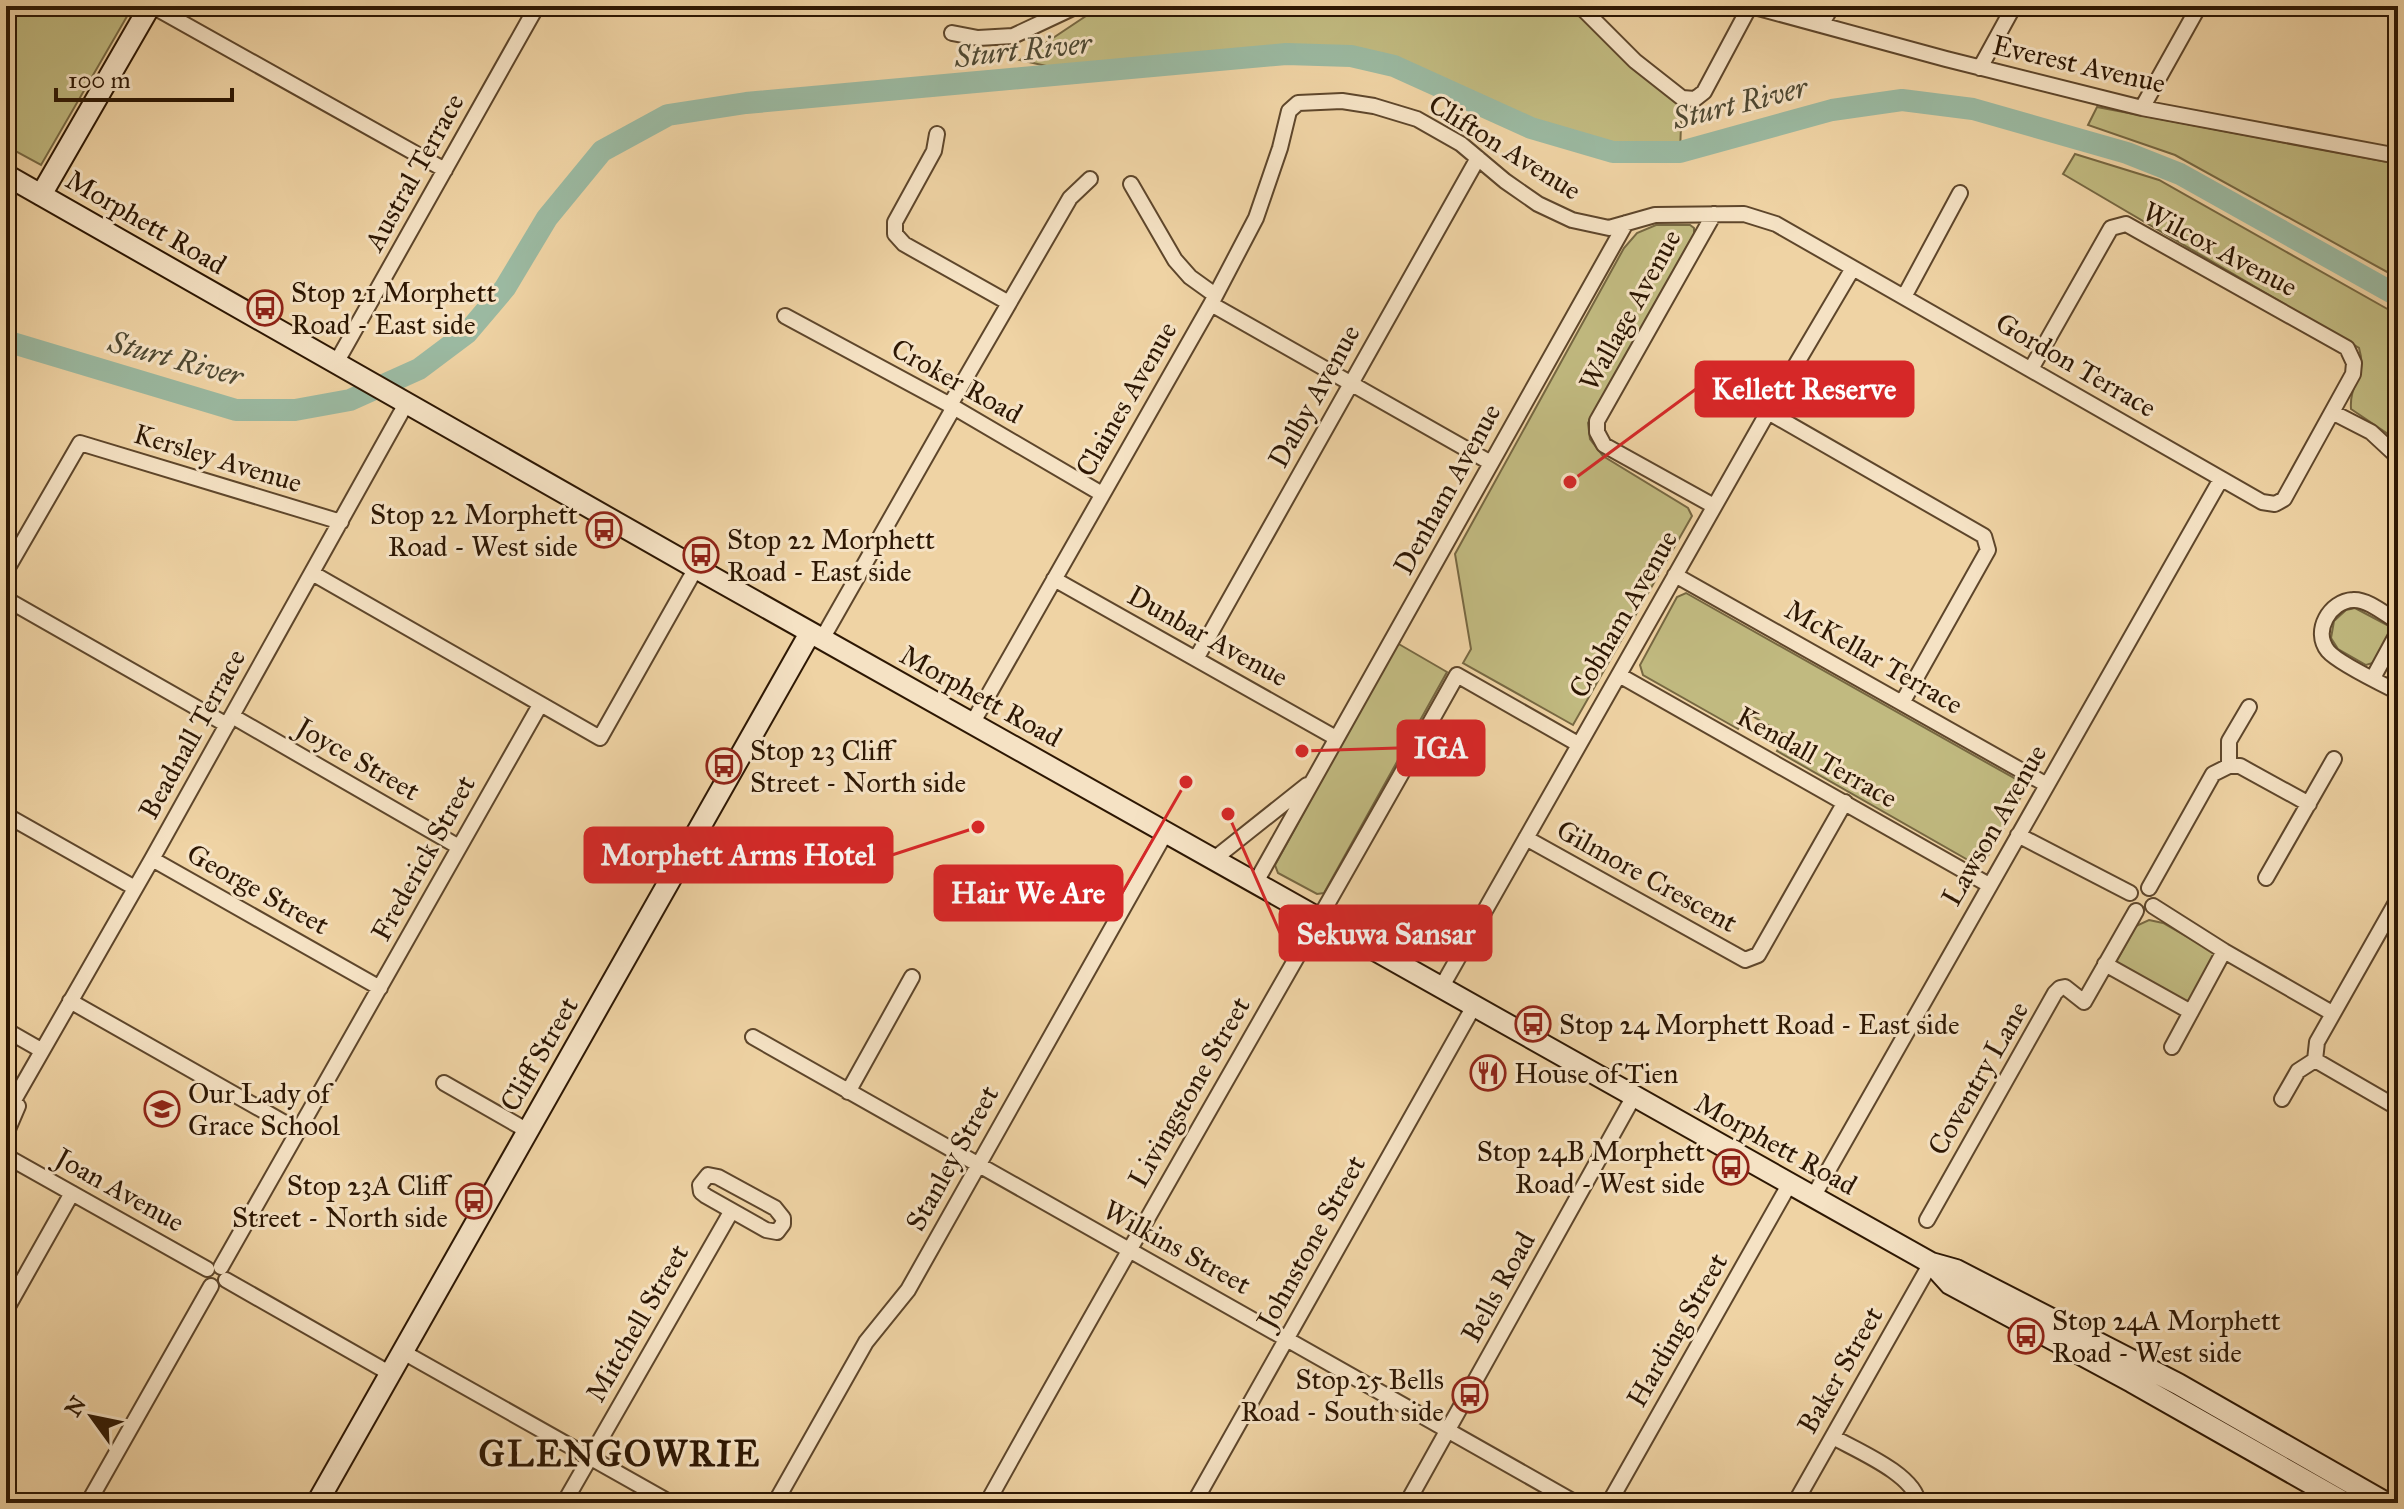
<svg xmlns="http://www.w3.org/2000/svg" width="2404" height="1509" viewBox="0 0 2404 1509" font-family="'IM FELL Great Primer',serif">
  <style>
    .green { fill: #c1ba80; stroke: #776842; stroke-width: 2 }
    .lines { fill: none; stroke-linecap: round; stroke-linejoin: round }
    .river { stroke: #9bb9a1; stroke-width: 22 }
    .street-casing { stroke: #5e462b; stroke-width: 18 }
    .secondary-casing { stroke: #2d1703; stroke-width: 24 }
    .street { stroke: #f5e2c4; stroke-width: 14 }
    .secondary { stroke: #f5e2c4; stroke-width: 20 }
    .labels { text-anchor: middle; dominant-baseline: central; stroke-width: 6; stroke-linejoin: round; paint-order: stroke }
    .street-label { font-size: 28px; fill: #2d1703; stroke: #f5e2c4 }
    .poi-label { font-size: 28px; fill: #2d1703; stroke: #f5e2c4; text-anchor: start }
    .water-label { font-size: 30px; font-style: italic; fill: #4e4832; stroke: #f5e2c4 }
    .district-label { font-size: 36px; font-weight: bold; letter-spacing: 2px; fill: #2d1703; stroke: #f5e2c4 }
    .leader { fill: none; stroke: #d62828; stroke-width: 3 }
    .callout-dot { fill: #d62828; stroke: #f5e2c4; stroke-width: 3 }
    .callout { fill: #d62828; stroke: #d62828; stroke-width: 3 }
    .callout-label { font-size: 30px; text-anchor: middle; font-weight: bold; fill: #fff }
  </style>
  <rect width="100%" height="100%" fill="#efd3a4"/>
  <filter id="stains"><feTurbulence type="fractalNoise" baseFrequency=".0025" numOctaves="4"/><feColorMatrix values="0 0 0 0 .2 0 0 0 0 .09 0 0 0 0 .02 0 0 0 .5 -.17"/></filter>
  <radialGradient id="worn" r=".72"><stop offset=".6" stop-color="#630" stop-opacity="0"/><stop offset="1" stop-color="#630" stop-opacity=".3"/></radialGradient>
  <path class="green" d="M6 6H133L41 165 6 146Z
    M1101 6H1581L1682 98 1680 152H1613L1531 128 1394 66 1351 56 1286 54 1077 73 1020 60Z
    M2097 107 2398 164V278L2175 155 2088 125Z
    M2075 154 2159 180 2398 315V445L2388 434 2351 409C2349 381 2368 378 2359 348L2063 174Z
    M1656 225H1690L1694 228V234L1588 423 1590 439 1603 456 1688 508 1692 516 1573 725 1463 663 1471 649 1455 554 1624 248 1637 233Z
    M1686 593 2021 782 2023 793 1984 863 1975 864 1777 751 1785 735 1747 713 1738 729 1643 675 1640 665 1677 597Z
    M2355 608 2389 626 2392 636 2376 662 2366 665 2338 649 2331 638 2334 621 2346 610Z
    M1397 643 1447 672 1324 893 1317 894 1278 873 1275 865Z
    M2149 920 2163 923 2217 954 2188 1005 2115 964 2136 926Z"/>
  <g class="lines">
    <path class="river" d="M6 341 236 410H295L350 400 419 369 467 333 505 288 547 218 602 151 668 115 746 103 1286 54 1351 56 1394 66 1531 128 1613 152H1680L1832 110 1902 100 1973 109 2127 153 2180 174 2398 296"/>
    <defs>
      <path id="street" d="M152 6 445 170
        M1580 6 1635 61 1682 98 1695 99 1704 92 1750 6
        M1751 6 1946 59 2142 108 2398 156
        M1821 25 1832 6
        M952 33 978 38 1013 36 1077 6
        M1980 68 2014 6
        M2142 108 2199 6
        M937 134 934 151 895 222V234L904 244 1009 303
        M1131 184 1175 260 1190 277 1215 295
        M1714 214 1597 421V432L1604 445 1714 506
        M1904 297 1960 193
        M1211 304 1491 463
        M785 316 950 405 1102 494
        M336 363 537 6
        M950 405 1070 198 1090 179
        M1768 412 1984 536 1988 550 1902 703
        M2332 412 2371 432 2398 457
        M6 571 80 443 341 522
        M312 573 600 738 696 568
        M1675 575 2047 785
        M1054 579 1336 738
        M6 599 227 725
        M2398 622C2386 615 2368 599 2353 600 2330 601 2312 631 2328 651 2338 663 2382 684 2398 692
        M822 639 954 407
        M1196 659 1478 158
        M1619 675 1989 885
        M2373 678 2398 632
        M232 716 459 847
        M973 722 1211 304 1256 218 1280 148 1289 111 1298 103 1342 101 1374 106 1417 119 1461 144 1505 181 1538 204 1572 220 1609 228 1655 215 1744 214 1776 224 2262 502 2275 504 2284 499 2353 374 2354 363 2347 348 2126 224 2111 228 2031 369
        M2229 766H2240L2309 804
        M6 815 135 888
        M2018 835 2130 893
        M1526 838 1745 960 1758 955 1845 802
        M152 859 380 988
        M1214 859 1307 785
        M2266 878 2334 759
        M1256 882 1626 223
        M2149 888 2213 774 2229 766V741L2249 707
        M2398 899 2317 1042 2315 1060 2398 1108
        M2153 906 2224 951 2332 1013
        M2105 964 2191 1012
        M1441 988 1768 412 1853 268
        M70 1001 299 1131
        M6 1030 41 1050
        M753 1037 1576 1503
        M2172 1047 2224 951
        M444 1083 528 1131
        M848 1092 912 977
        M2282 1099 2298 1071 2315 1060
        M6 1114 152 859 407 402
        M6 1134 18 1106
        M6 1156 207 1269
        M708 1175 718 1177 775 1208 783 1218V1224L777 1232 766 1230 706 1196 701 1192 700 1185Z
        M1813 1197 2221 479
        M1927 1220 2055 993 2060 988 2065 987 2084 1002 2136 911
        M221 1267 540 705
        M226 1280 391 1374
        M6 1310 72 1193
        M403 1352 671 1503
        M1833 1437C1856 1450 1916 1475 1918 1503
        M88 1503 211 1286
        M564 1503 731 1212
        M775 1503 866 1342 908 1290 1166 832
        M987 1503C1141 1225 1302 952 1457 675L1578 744
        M1194 1503 1474 1006
        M1407 1503 1634 1096
        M1609 1503 1790 1183
        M1795 1503 1931 1263"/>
      <path id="secondary" d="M6 175 696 568 1931 1263 1956 1270 2178 1384 2386 1503
        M41 195 150 6
        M1931 1263 1950 1284 2132 1382 2345 1503
        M317 1503 810 633"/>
    </defs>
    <use href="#street" class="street-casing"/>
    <use href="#secondary" class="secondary-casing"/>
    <use href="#street" class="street"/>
    <use href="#secondary" class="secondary"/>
  </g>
  <defs>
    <symbol id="bus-ring" viewBox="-11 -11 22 22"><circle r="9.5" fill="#f5e2c4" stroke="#8f2418" stroke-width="1.5"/><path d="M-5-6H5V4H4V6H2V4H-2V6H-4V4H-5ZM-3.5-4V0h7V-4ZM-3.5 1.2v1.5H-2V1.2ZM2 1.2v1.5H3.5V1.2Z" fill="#8f2418"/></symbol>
    <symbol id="restaurant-ring" viewBox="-11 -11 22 22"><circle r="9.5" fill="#f5e2c4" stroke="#8f2418" stroke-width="1.5"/><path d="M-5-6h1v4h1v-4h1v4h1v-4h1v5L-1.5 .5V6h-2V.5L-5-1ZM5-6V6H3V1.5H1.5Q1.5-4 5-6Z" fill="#8f2418"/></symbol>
    <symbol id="school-ring" viewBox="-11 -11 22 22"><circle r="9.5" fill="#f5e2c4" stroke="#8f2418" stroke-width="1.5"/><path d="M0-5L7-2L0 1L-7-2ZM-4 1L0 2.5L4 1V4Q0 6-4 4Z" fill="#8f2418"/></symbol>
  </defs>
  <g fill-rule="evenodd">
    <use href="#bus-ring" x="245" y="288" width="40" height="40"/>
    <use href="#bus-ring" x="584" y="510" width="40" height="40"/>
    <use href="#bus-ring" x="681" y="535" width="40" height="40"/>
    <use href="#bus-ring" x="704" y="746" width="40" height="40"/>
    <use href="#bus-ring" x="1513" y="1004" width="40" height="40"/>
    <use href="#restaurant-ring" x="1468" y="1053" width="40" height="40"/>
    <use href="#school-ring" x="142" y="1089" width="40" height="40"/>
    <use href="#bus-ring" x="1711" y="1147" width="40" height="40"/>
    <use href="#bus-ring" x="454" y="1181" width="40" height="40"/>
    <use href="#bus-ring" x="2006" y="1316" width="40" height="40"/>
    <use href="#bus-ring" x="1450" y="1375" width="40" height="40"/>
  </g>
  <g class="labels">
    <g class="street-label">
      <text transform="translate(2079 64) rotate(13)">Everest Avenue</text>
      <text transform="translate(1505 147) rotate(32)">Clifton Avenue</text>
      <text transform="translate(414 172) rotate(-61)">Austral Terrace</text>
      <text transform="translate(146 222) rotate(30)">Morphett Road</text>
      <text transform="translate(2220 249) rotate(28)">Wilcox Avenue</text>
      <text transform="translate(1630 310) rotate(-61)">Wallage Avenue</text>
      <text transform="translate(2076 365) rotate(30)">Gordon Terrace</text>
      <text transform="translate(957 381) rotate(29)">Croker Road</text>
      <text transform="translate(1314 396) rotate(-61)">Dalby Avenue</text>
      <text transform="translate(1126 399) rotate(-60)">Claines Avenue</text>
      <text transform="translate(218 458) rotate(17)">Kersley Avenue</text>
      <text transform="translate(1447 489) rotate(-61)">Denham Avenue</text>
      <text transform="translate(1623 614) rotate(-60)">Cobham Avenue</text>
      <text transform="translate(1208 636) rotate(29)">Dunbar Avenue</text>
      <text transform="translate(1874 657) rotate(30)">McKellar Terrace</text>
      <text transform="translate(981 696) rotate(29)">Morphett Road</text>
      <text transform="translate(192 734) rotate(-61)">Beadnall Terrace</text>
      <text transform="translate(1817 757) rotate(29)">Kendall Terrace</text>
      <text transform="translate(358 759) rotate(30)">Joyce Street</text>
      <text transform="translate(1994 825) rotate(-60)">Lawson Avenue</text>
      <text transform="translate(423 858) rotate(-61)">Frederick Street</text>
      <text transform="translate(1647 876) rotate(29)">Gilmore Crescent</text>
      <text transform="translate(258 889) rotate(29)">George Street</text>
      <text transform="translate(539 1054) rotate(-60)">Cliff Street</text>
      <text transform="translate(1978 1078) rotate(-60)">Coventry Lane</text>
      <text transform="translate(1189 1092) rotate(-60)">Livingstone Street</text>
      <text transform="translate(1776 1144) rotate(29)">Morphett Road</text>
      <text transform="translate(952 1158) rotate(-61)">Stanley Street</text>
      <text transform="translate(120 1190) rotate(29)">Joan Avenue</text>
      <text transform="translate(1311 1242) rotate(-61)">Johnstone Street</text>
      <text transform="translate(1177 1247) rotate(29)">Wilkins Street</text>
      <text transform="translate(1498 1287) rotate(-61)">Bells Road</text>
      <text transform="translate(637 1323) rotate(-60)">Mitchell Street</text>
      <text transform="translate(1677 1330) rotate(-60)">Harding Street</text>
      <text transform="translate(1840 1370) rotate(-60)">Baker Street</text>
    </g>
    <g class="poi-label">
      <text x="291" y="292">Stop 21 Morphett<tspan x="291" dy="32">Road - East side</tspan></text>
      <text x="578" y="514" text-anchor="end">Stop 22 Morphett<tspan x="578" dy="32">Road - West side</tspan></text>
      <text x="727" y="539">Stop 22 Morphett<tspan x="727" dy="32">Road - East side</tspan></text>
      <text x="750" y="750">Stop 23 Cliff<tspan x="750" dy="32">Street - North side</tspan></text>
      <text x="1559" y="1024">Stop 24 Morphett Road - East side</text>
      <text x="1514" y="1073">House of Tien</text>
      <text x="188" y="1093">Our Lady of<tspan x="188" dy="32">Grace School</tspan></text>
      <text x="1705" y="1151" text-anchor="end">Stop 24B Morphett<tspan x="1705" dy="32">Road - West side</tspan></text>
      <text x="448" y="1185" text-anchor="end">Stop 23A Cliff<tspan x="448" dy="32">Street - North side</tspan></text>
      <text x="2052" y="1320">Stop 24A Morphett<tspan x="2052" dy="32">Road - West side</tspan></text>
      <text x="1444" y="1379" text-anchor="end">Stop 25 Bells<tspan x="1444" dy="32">Road - South side</tspan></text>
    </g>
    <g class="water-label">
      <text transform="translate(1023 50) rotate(-6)">Sturt River</text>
      <text transform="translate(1740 103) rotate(-14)">Sturt River</text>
      <text transform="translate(176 359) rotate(15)">Sturt River</text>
    </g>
    <g class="district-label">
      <text x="620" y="1454">GLENGOWRIE</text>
    </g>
  </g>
  <path class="leader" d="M1570 482L1696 389M1302 751L1398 748M978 827L892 855M1186 782L1122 893M1228 814L1280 933"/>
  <g class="callout-dot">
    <circle cx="1570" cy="482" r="8"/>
    <circle cx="1302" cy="751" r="8"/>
    <circle cx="978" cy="827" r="8"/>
    <circle cx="1186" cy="782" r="8"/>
    <circle cx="1228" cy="814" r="8"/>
  </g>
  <g class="callout">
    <rect x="1696" y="362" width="217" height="54" rx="8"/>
    <rect x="1398" y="721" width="86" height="54" rx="8"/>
    <rect x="585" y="828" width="307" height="54" rx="8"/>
    <rect x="935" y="866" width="187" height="54" rx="8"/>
    <rect x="1280" y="906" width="211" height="54" rx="8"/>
  </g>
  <g class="callout-label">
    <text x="1804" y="399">Kellett Reserve</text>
    <text x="1441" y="758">IGA</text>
    <text x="738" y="865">Morphett Arms Hotel</text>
    <text x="1028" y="903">Hair We Are</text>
    <text x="1386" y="944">Sekuwa Sansar</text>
  </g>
  <rect width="2404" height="1509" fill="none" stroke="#efd3a4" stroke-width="32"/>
  <rect x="8" y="8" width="2388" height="1493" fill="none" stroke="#2d1703" stroke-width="4"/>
  <rect x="16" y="16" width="2372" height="1477" fill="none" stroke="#2d1703" stroke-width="2"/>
  <g transform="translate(92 1417) rotate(303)" stroke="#f5e2c4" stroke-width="6" paint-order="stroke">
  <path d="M0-6L14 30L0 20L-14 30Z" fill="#2d1703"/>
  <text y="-12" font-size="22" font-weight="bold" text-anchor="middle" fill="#2d1703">N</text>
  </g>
  <path d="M56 88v12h176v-12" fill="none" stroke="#2d1703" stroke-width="4"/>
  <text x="68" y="88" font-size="24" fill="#2d1703" stroke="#f5e2c4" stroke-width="6" paint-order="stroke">100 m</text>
  <rect width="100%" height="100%" filter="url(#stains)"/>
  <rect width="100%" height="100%" fill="url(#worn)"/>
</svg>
